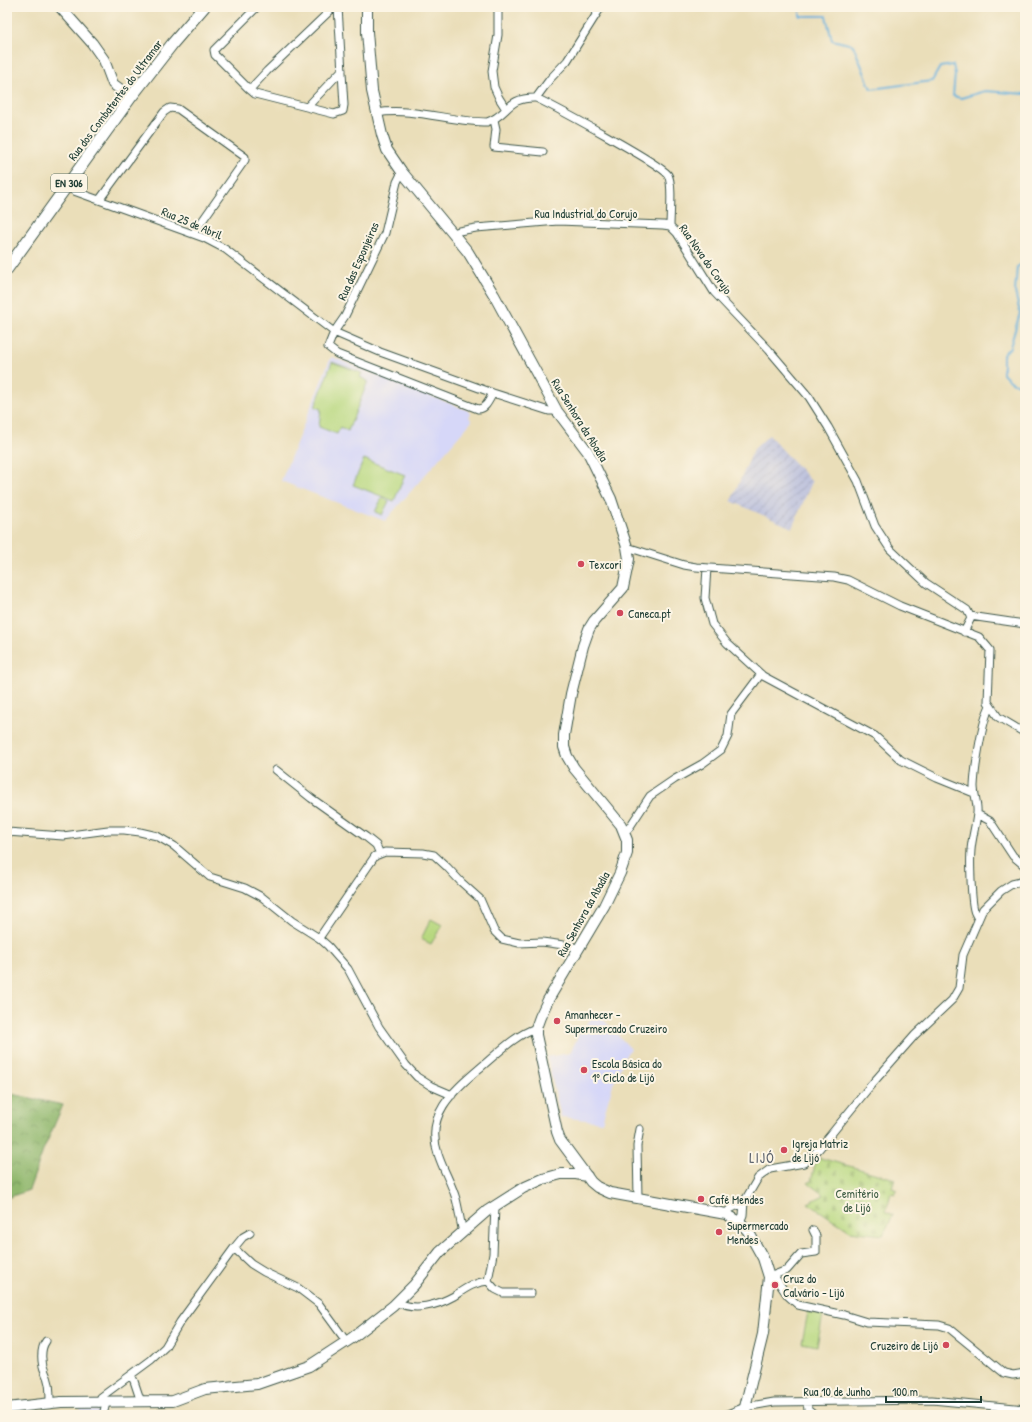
<svg xmlns="http://www.w3.org/2000/svg" width="1032" height="1422" font-family="'Patrick Hand',sans-serif">
  <style>
    .built { fill: #d6d7f8 }
    .industrial { fill: url(#industrial-furrows) }
    .forest { fill: url(#forest-crowns); stroke: #587a51 }
    .cemetery { fill: url(#cemetery-stones); stroke: #6b8a5a }
    .garden { fill: #b7d87f; stroke: #6b8a5a }
    .lines { fill: none; stroke-linecap: round; stroke-linejoin: round }
    .stream { stroke: #65b0dd; stroke-width: 2 }
    .street-casing { stroke: #3d5548; stroke-width: 9 }
    .secondary-casing { stroke: #3d5548; stroke-width: 12 }
    .primary-casing { stroke: #3d5548; stroke-width: 13 }
    .street { stroke: #fff; stroke-width: 7 }
    .secondary { stroke: #fff; stroke-width: 10 }
    .primary { stroke: #fff; stroke-width: 11 }
    .poi-dot { fill: #d1495b; stroke: #fcf5e5; stroke-width: 1.5 }
    .labels { text-anchor: middle; dominant-baseline: central; stroke-width: 4; stroke-linejoin: round; paint-order: stroke }
    .shield { fill: #fcf5e5; stroke: #617469; stroke-width: 1 }
    .shield-label { font-size: 11px; font-weight: bold; fill: #1f3d34 }
    .street-label { font-size: 12px; fill: #1f3d34; stroke: #fcf5e5 }
    .poi-label { font-size: 12px; fill: #1f3d34; stroke: #fcf5e5; text-anchor: start }
    .park-label { font-size: 12px; fill: #3d5c43; stroke: #fcf5e5 }
    .quarter-label { font-size: 14px; letter-spacing: 1px; fill: #5b626d; stroke: #fcf5e5 }
  </style>
  <defs>
    <pattern id="industrial-furrows" width="10" height="10" patternUnits="userSpaceOnUse"><rect width="10" height="10" fill="#bec2dd"/><path d="M-1 1l2-2M0 10L10 0M9 11l2-2" fill="none" stroke="#9a9fb4"/></pattern>
    <pattern id="forest-crowns" width="20" height="18" patternUnits="userSpaceOnUse"><rect width="20" height="18" fill="#91b86e"/><path d="M2 6a3 3 0 1 1 6 0M12 15a3 3 0 1 1 6 0" fill="none" stroke="#76975b"/></pattern>
    <pattern id="cemetery-stones" width="16" height="16" patternUnits="userSpaceOnUse"><rect width="16" height="16" fill="#b7d87f"/><path d="M2 7V4a2 2 0 0 1 4 0v3zM10 15v-3a2 2 0 0 1 4 0v3z" fill="#9dba6e"/></pattern>
  </defs>
  <rect width="100%" height="100%" fill="#fcf5e5"/>
  <filter id="ink" filterUnits="userSpaceOnUse"><feTurbulence type="fractalNoise" baseFrequency=".025" numOctaves="2"/><feDisplacementMap in="SourceGraphic" scale="8" xChannelSelector="R" yChannelSelector="G"/><feConvolveMatrix kernelMatrix="1 2 1 2 8 2 1 2 1" color-interpolation-filters="sRGB"/></filter>
  <filter id="wash" filterUnits="userSpaceOnUse"><feTurbulence type="fractalNoise" baseFrequency=".012" numOctaves="4" result="noise"/><feDisplacementMap in="SourceGraphic" scale="16" xChannelSelector="R" yChannelSelector="G"/><feGaussianBlur stdDeviation="0.9" result="paint"/><feColorMatrix in="noise" values="0 0 0 0 0 0 0 0 0 0 0 0 0 0 0 0 0 1.4 0 .05"/><feComposite in="paint" operator="in"/></filter>
  <g filter="url(#wash)">
    <rect width="100%" height="100%" fill="#eadeb9"/>
    <path class="built" d="M332 357 469 411 471 414 469 417 472 421 385 521 281 481 330 359Z
      M596 1012 631 1049 627 1053 613 1084 602 1122 561 1117 547 1057 570 1053 579 1034Z
      M81 1408 100 1411V1415H80Z"/>
    <path class="industrial" d="M769 435 812 482 792 528 731 501 754 449Z"/>
    <path class="forest" d="M7 1093 63 1105 43 1151 29 1190 7 1198Z"/>
    <path class="cemetery" d="M817 1157 895 1179 892 1188 897 1190 895 1194 891 1193 886 1211 893 1215 883 1235 850 1231 808 1203 824 1195 808 1183 811 1181Z"/>
    <path class="garden" d="M332 362 362 373 360 377 368 381 348 431 340 427 337 434 319 427 321 409 315 407Z
      M364 459 405 475 394 501 353 485Z
      M382 498 389 501 382 515 375 512Z
      M431 919 442 925 431 944 421 939Z
      M808 1312 823 1315 817 1346 802 1343Z"/>
    <g class="lines">
      <path class="stream" d="M800 7V16H826L832 40 853 45 871 89 932 81 940 67 953 65 955 74 953 96 961 98 985 91 1025 94
        M1025 262 1017 267 1015 292 1020 313 1010 347 1003 355V374C1009 381 1016 387 1025 383"/>
    </g>
  </g>
  <g filter="url(#ink)">
    <g class="lines">
      <defs>
        <path id="street" d="M257 7 214 50 215 55 248 88 253 86 267 71 334 7
          M498 7V35L492 71 494 87 499 98 506 109
          M248 88 255 94 334 114 343 111 344 105 338 7
          M536 98 550 79 567 61 601 7
          M308 106 342 70
          M377 113C413 107 451 122 487 122 509 115 506 97 536 98 553 106 663 165 668 175 673 183 670 215 670 226L677 233 714 292 769 350 809 397 828 427 858 481 875 526 890 549 926 583 967 610 971 618 964 632
          M494 120 496 129 494 147 543 152
          M402 172 397 182 385 233 345 316 334 332 328 347 337 354 478 409C486 409 489 400 493 393
          M67 186 74 191 204 238 225 249 334 332 380 352 493 393 549 411H557
          M100 199 164 112 170 108 178 109 245 157V160L193 234
          M454 233 459 231 476 228 558 221 663 225 670 226
          M627 547 684 565 696 567 834 577 848 580 900 606 979 637 990 650 988 702 998 717 1025 733
          M707 568 705 598 712 624 727 643 763 676 875 736 901 760 937 778 974 793
          M970 616 1025 624
          M276 770 311 798 366 837 376 845 380 854
          M977 814 990 821 1013 856 1025 866
          M7 832 63 836 108 830H124L140 832 157 836 174 846 210 877 245 888 262 897 292 921 319 938 328 946 348 969 379 1027 406 1065 417 1077 431 1086 452 1095
          M624 833 629 828 650 796 675 779 702 764 721 750 728 736 731 714 761 674
          M978 919C977 917 976 915 975 913 971 905 970 860 971 850 972 837 976 825 977 813 978 804 974 795 974 786 975 767 982 721 990 706
          M319 938 375 856 385 852 423 853 434 855 447 867 461 882 480 899 494 931 502 939 519 943 542 942 571 946 579 949
          M638 1198 637 1146 640 1129
          M726 1214 730 1209 744 1202
          M740 1222 743 1215 744 1202 758 1178 770 1169 804 1163 819 1149 871 1085 915 1035 952 1000 959 988 963 955 983 909 1001 891 1012 884 1025 881
          M463 1232C460 1221 459 1210 456 1199 452 1184 443 1170 438 1154 425 1115 452 1092 480 1068 497 1054 515 1035 536 1028
          M234 1248 243 1237 250 1233
          M769 1277 776 1279 788 1296 798 1305 844 1315 867 1322 939 1325 949 1328 1004 1373 1013 1375 1025 1373
          M769 1277 787 1270 801 1254 816 1252V1236L813 1230
          M488 1281 493 1254 495 1206
          M397 1302C414 1312 438 1305 454 1296 465 1289 474 1282 488 1281L495 1289 503 1293H531
          M46 1341C40 1349 41 1363 45 1372 47 1376 48 1379 49 1384 50 1390 50 1397 50 1403
          M131 1375 134 1381 141 1402
          M807 1402 808 1410 814 1415
          M99 1403 101 1397 151 1360 165 1347 180 1322 234 1248 251 1264 264 1272 298 1288 319 1304 346 1341
          M103 1415 106 1403
          M725 1415 745 1407 774 1402 932 1400 1025 1409"/>
        <path id="secondary" d="M60 7 92 43 104 60 113 84 131 97
          M367 7V32L372 91 382 135 387 150 402 172 468 252 494 295 557 411 588 452 611 499 627 547 629 559 623 588 594 621 589 629 583 646 571 694 564 735V747L567 756 574 768 621 825 627 840V853L620 873 604 906 548 1000 540 1017 536 1028V1035L557 1132 560 1140 591 1182 597 1187 610 1193 726 1214 740 1222 748 1231 763 1258 769 1277 763 1334 745 1407 746 1415
          M7 1408 61 1402 173 1401 205 1389 257 1384 309 1366 352 1338 393 1306 414 1285 440 1252 487 1211 523 1188 543 1179 561 1174H576L587 1176"/>
        <path id="primary" d="M7 269 131 97 173 43 204 7"/>
      </defs>
      <use href="#street" class="street-casing"/>
      <use href="#secondary" class="secondary-casing"/>
      <use href="#primary" class="primary-casing"/>
      <use href="#street" class="street"/>
      <use href="#secondary" class="secondary"/>
      <use href="#primary" class="primary"/>
    </g>
  </g>
  <g class="poi-dot">
    <circle cx="581" cy="564" r="4"/>
    <circle cx="620" cy="613" r="4"/>
    <circle cx="557" cy="1021" r="4"/>
    <circle cx="584" cy="1070" r="4"/>
    <circle cx="784" cy="1150" r="4"/>
    <circle cx="701" cy="1199" r="4"/>
    <circle cx="719" cy="1232" r="4"/>
    <circle cx="775" cy="1285" r="4"/>
    <circle cx="946" cy="1345" r="4"/>
  </g>
  <g class="labels">
    <rect class="shield" x="51" y="174" width="36" height="18" rx="3"/>
    <g class="shield-label">
      <text x="69" y="183">EN 306</text>
    </g>
    <g class="street-label">
      <text transform="translate(115 100) rotate(-53)">Rua dos Combatentes do Ultramar</text>
      <text x="586" y="213">Rua Industrial do Corujo</text>
      <text transform="translate(192 223) rotate(23)">Rua 25 de Abril</text>
      <text transform="translate(706 259) rotate(55)">Rua Nova do Corujo</text>
      <text transform="translate(358 261) rotate(-66)">Rua das Esponjeiras</text>
      <text transform="translate(580 420) rotate(58)">Rua Senhora da Abadia</text>
      <text transform="translate(583 914) rotate(-61)">Rua Senhora da Abadia</text>
      <text x="837" y="1391">Rua 10 de Junho</text>
    </g>
    <g class="poi-label">
      <text x="589" y="564">Texcori</text>
      <text x="628" y="613">Caneca.pt</text>
      <text x="565" y="1014">Amanhecer -<tspan x="565" dy="14">Supermercado Cruzeiro</tspan></text>
      <text x="592" y="1063">Escola Básica do<tspan x="592" dy="14">1º Ciclo de Lijó</tspan></text>
      <text x="792" y="1143">Igreja Matriz<tspan x="792" dy="14">de Lijó</tspan></text>
      <text x="709" y="1199">Café Mendes</text>
      <text x="727" y="1225">Supermercado<tspan x="727" dy="14">Mendes</tspan></text>
      <text x="783" y="1278">Cruz do<tspan x="783" dy="14">Calvário - Lijó</tspan></text>
      <text x="938" y="1345" text-anchor="end">Cruzeiro de Lijó</text>
    </g>
    <g class="park-label">
      <text x="857" y="1193">Cemitério<tspan x="857" dy="14">de Lijó</tspan></text>
    </g>
    <g class="quarter-label">
      <text x="762" y="1157">LIJÓ</text>
    </g>
  </g>
  <rect width="1032" height="1422" fill="none" stroke="#fcf5e5" stroke-width="24"/>
  <path d="M886 1396v6h95v-6" fill="none" stroke="#1f3d34" stroke-width="2"/>
  <text x="892" y="1396" font-size="12" fill="#1f3d34" stroke="#fcf5e5" stroke-width="3" paint-order="stroke">100 m</text>
</svg>
